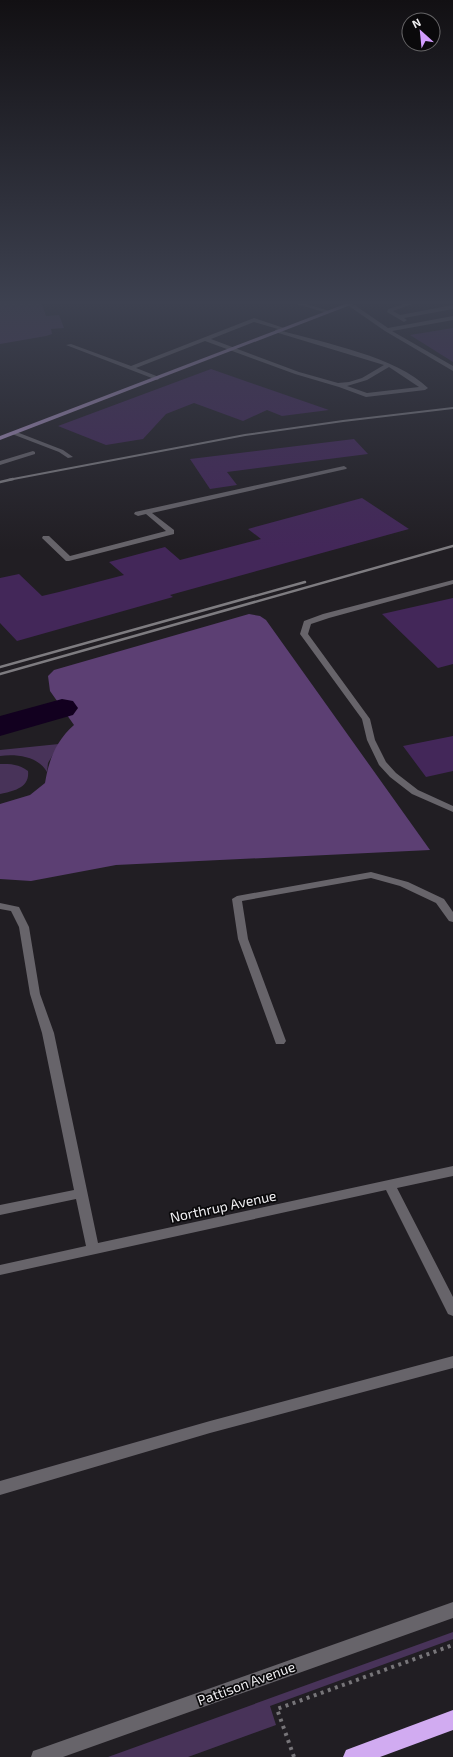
<svg xmlns="http://www.w3.org/2000/svg" width="453" height="1757" font-family="'Exo 2',sans-serif">
  <style>
    .green { fill: #483359 }
    .forest { fill: #5c3f73 }
    .lines { fill: none; stroke-linecap: round; stroke-linejoin: round }
    .river { fill: #12001f; fill-rule: evenodd }
    .building { fill: #432759 }
    .path { stroke: #777579; stroke-width: 4; stroke-dasharray: 3 4.5; stroke-linecap: butt }
    .minor { fill: #67646a; fill-rule: evenodd }
    .major { fill: #a78fbb; fill-rule: evenodd }
    .highway { fill: #d1abf1; fill-rule: evenodd }
    .rail-far1 { stroke: #7e7c80; stroke-width: 2 }
    .rail { stroke: #7e7c80; stroke-width: 2.5 }
    .labels { text-anchor: middle; dominant-baseline: central; stroke-width: 3.5; stroke-linejoin: round; paint-order: stroke }
    .near-street-label { font-size: 14px; fill: #efeef1; stroke: #0a090b }
  </style>
  <rect width="100%" height="100%" fill="#211e23"/>
  <path class="green" d="M0 304H42L46 316 59 315 64 328 51 329 52 334 46 336 0 344Z
    M59 744 48 763 47 772C38 756 16 754 0 756V750Z
    M0 764C11 764 19 764 28 771 30 788 13 791 0 794Z
    M453 1632V1639L270 1706 276 1725 188 1757H108Z"/>
  <path class="forest" d="M249 614 260 616 266 620 430 850 116 865 31 881 0 879V804L30 795 45 783C49 759 56 741 74 725L50 691 48 676 54 670Z"/>
  <g class="lines">
    <path class="river" d="M62 699 73 701 78 708 73 715 0 736V716Z"/>
  </g>
  <path class="building" d="M453 328V362L410 335Z
    M211 369 329 410 282 416 267 410 243 421 194 403 166 414 143 439 106 445 58 426Z
    M354 439 368 454 227 472 237 485 210 489 190 459Z
    M362 498 409 529 170 595 173 597 17 641 0 623V578L19 574 42 596 59 592 124 575 109 562 165 547 180 560 261 539 248 529Z
    M453 598V664L438 668 382 614Z
    M453 736V771L426 777 403 746Z"/>
  <g class="lines">
    <path class="path" d="M294 1757 277 1709 453 1645"/>
    <path class="minor" d="M297 304H306L330 311 327 313Z
      M346 304H353L388 328 453 316V320L392 331 453 366V371L385 331Z
      M404 304H412L393 311 400 315 453 305V309L404 318 407 320 404 322 387 312 388 309Z
      M254 318 284 328 285 329 282 331C325 343 397 357 428 388L425 390 366 397 339 387 295 374 205 341 136 368 159 377V379L157 380 66 345 71 344 131 366ZM254 322 278 329 275 330V332L384 365 362 378 349 382 338 383 299 372 211 339ZM389 367 419 387 367 393 347 386 367 380Z
      M14 431 63 450 73 457 68 458 59 452 12 434 11 433Z
      M33 451 35 452V454L0 465V461Z
      M344 466 347 468 346 469 152 513 174 530V534L69 561H66L42 538 43 536H49L70 556 166 531 146 514 138 516 134 514 135 512Z
      M453 580V584L329 618 311 624 308 634 370 719 375 740 386 762 396 773 418 790 453 806V812L412 794 390 777 379 765 367 740 362 719 300 634 304 621 323 614Z
      M371 872 408 882 444 899 453 912V922L449 921 436 903 400 886 371 878 242 901 248 939 286 1041 284 1044H276L238 939 232 899 237 896Z
      M0 903 19 907 29 927 40 994 54 1033 98 1243 453 1166V1176L397 1188 453 1297V1316L448 1314 386 1190 0 1275V1265L86 1246 76 1199 0 1215V1205L74 1190 42 1033 30 994 19 927 11 911 0 909Z
      M453 1356V1368L210 1433 0 1495V1481L210 1421Z
      M453 1602V1618L63 1757H31L33 1751 39 1749Z"/>
    <path class="major" d="M345 304H353L0 440V436Z"/>
    <path class="highway" d="M453 1710V1730L380 1757H343L346 1750Z"/>
    <path class="rail-far1" d="M8 480 245 435 343 421 453 408"/>
    <path class="rail" d="M0 482 13 479
      M0 667 305 582
      M0 674 453 546"/>
  </g>
  <linearGradient id="sky" x2="0" y2="1"><stop stop-color="#121013"/><stop offset="0.55" stop-color="#3d4150"/><stop offset="1" stop-color="#3d4150" stop-opacity="0"/></linearGradient>
  <rect width="453" height="550" fill="url(#sky)"/>
  <g class="labels">
    <g class="near-street-label">
      <text transform="translate(223 1206) rotate(-12)">Northrup Avenue</text>
      <text transform="translate(246 1683) rotate(-20)">Pattison Avenue</text>
    </g>
  </g>
  <g transform="translate(421 32) rotate(333)"><circle r="19" fill="#0a090b" stroke="#666567"/>
  <path d="M0-3L7 15L0 10L-7 15Z" fill="#d29dfd"/>
  <text y="-6" font-size="11" font-weight="bold" text-anchor="middle" fill="#efeef1">N</text>
  </g>
</svg>
